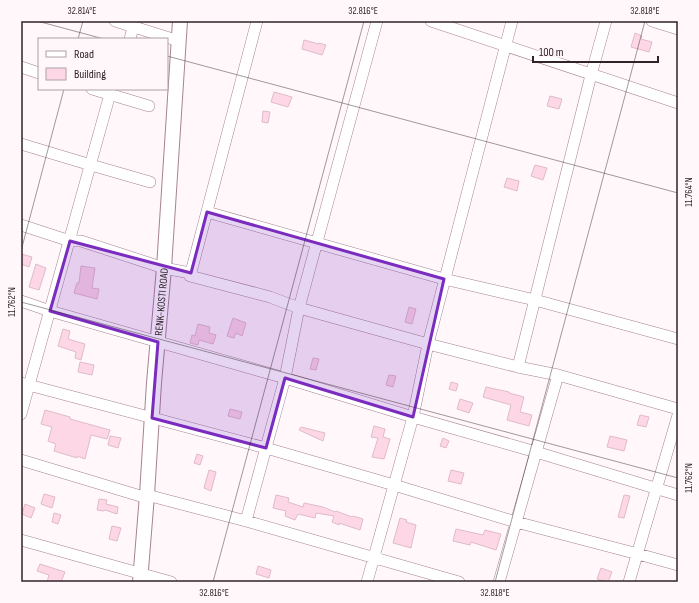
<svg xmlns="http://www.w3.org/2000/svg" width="699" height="603" font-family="'Sofia Sans Condensed',sans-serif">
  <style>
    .building { fill: #fdd7e6; stroke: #e0bbca }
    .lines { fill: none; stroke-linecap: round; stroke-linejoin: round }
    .minor-casing { stroke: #a68391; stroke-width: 12 }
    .major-casing { stroke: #a68391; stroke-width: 16 }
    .minor { stroke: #fff; stroke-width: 11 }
    .major { stroke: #fff; stroke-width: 14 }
    .marked { fill: #7b2cbf; fill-opacity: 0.2; stroke: #7b2cbf; stroke-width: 3; stroke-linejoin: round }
    .ticks { fill: none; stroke: #312329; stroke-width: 1; stroke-opacity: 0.45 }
    .labels { text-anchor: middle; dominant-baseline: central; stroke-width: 4; stroke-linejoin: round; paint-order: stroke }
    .street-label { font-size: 11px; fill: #312329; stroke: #fff7fa }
    .neatline { fill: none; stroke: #312329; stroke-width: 1.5 }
    .ticks-label { font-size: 10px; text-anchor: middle; fill: #312329 }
  </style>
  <rect width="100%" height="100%" fill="#fff7fa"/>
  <path class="building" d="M635 33 642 36 641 39 652 42 649 52 631 47Z
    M304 40 319 44V43L326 45 322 55 302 49Z
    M274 92 292 97 288 107 271 102Z
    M550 96 562 99 559 109 547 106Z
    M263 111 270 112 268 123 262 122Z
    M535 165 547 168 543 180 531 176Z
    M507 178 519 181 517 191 504 187Z
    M21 254 32 257 29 267 21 264Z
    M36 264 46 268 39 290 29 287Z
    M81 266 95 268 92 288 99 289 97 299 74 293 77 283H79Z
    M409 307 416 309 412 324 405 322Z
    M233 318 246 323 242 336 236 333 234 338 227 336Z
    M198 324 210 327 209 333 216 335 213 344 199 340 198 345 190 343 192 335 195 336Z
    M63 329 70 331 68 339 85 344 81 360 75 358 76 352 58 346Z
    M313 358 319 359 316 370 310 369Z
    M80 362 94 365 92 375 78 372Z
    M389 375 396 376 393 387 386 385Z
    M451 382 458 384 456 391 449 389Z
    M486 387 509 392V393L524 397 520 412 532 415 529 426 507 420 511 405 483 397Z
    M460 399 473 403 469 413 457 409Z
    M230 409 242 412 240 419 228 416Z
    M45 410 70 417V419L110 430 107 439 91 435 85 459 77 456V458L54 451 56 444 48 441 52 427 41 424Z
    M640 415 649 417 646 427 637 425Z
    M374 426 385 429 383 437 390 439 384 459 372 457 378 438 371 437Z
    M301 427 325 433 323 441 299 430Z
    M110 436 121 438 118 448 108 445Z
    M610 436 627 440 624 451 607 447Z
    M443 438 449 441 446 448 440 446Z
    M197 454 203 456 200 465 194 463Z
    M209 470 216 472 211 491 204 488Z
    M451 470 464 473 461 484 448 481Z
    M44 494 55 497 52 508 41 504Z
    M276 495 289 498 288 502 303 507 304 503 323 507 335 512 336 511 352 517 353 516 363 519 360 530 339 523V525L332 522 334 516 316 513 315 518 298 514 295 520 285 516 286 511 273 508Z
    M624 495 630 496 624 518 618 517Z
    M99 499 107 500 106 504 118 507 117 514 105 510 104 511 97 510Z
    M25 504 35 508 31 518 22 514Z
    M54 513 61 515 58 524 52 522Z
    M400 518 407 520 406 522 416 525 411 548 393 543Z
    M112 526 121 528 117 541 109 539Z
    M456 529 483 535 485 530 501 534 496 550 471 542 470 545 453 541Z
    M40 564 65 572 61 582H47L49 575 37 571Z
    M258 566 271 570 269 578 256 574Z
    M601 568 612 572 608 582 597 579Z"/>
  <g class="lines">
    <defs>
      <path id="minor" d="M115 21 179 41
        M431 21 678 103
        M652 21 678 29
        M130 39 133 27
        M21 67 39 73
        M92 89 149 106
        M21 144 91 165 150 182
        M207 212 444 279 535 300 678 339
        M21 225 70 241H81L164 268 190 273V276L270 297 299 308 428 344 518 367 558 375 678 409
        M190 276 257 21
        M21 301 50 311 285 378 413 417 536 452 678 495
        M518 367 591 75 606 21
        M21 383 266 448 394 485 516 522 638 554 678 565
        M21 414 110 94
        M21 460 147 498
        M147 495 246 521 459 582
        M246 521 285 378 299 308 377 21
        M21 540 171 582
        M367 582 413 417 428 344 512 21
        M499 582 558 375
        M629 582 678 415"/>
      <g id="major">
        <path id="s1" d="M140 582 147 495 154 383 164 268 180 21"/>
      </g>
    </defs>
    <use href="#minor" class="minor-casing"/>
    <use href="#major" class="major-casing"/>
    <use href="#minor" class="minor"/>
    <use href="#major" class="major"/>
  </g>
  <path class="marked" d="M207 212 444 279 413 417 285 378 266 448 152 418 158 342 50 311 70 241 191 273Z"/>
  <path class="ticks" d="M37 21 104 39M78 39 83 21M167 56 678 193M21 251 64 89M21 302 678 478M213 582 364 21M495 582 645 21"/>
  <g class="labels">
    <g class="street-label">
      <text stroke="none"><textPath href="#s1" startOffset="281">RENK-KOSTI ROAD</textPath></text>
    </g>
  </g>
  <rect width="699" height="603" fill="none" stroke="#fff7fa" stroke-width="44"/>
  <rect x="38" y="38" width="130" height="52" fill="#fff7fa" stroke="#ada2a6"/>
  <rect x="46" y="51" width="20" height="6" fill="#ffffff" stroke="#ada2a6"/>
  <text x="74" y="58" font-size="12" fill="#312329">Road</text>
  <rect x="46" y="68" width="20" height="12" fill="#fdd7e6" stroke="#ada2a6"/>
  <text x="74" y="78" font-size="12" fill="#312329">Building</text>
  <path d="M533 56v6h125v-6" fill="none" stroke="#312329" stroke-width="2"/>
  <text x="539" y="56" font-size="12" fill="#312329" stroke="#fff7fa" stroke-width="3" paint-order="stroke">100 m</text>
  <rect x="22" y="22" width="655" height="559" class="neatline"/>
  <g class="ticks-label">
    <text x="82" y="14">32.814°E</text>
    <text x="363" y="14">32.816°E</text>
    <text x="645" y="14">32.818°E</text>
    <text transform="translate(688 192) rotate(-90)" y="4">11.764°N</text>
    <text transform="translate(11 302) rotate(-90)" y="4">11.762°N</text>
    <text transform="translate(688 478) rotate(-90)" y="4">11.762°N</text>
    <text x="214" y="596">32.816°E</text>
    <text x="495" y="596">32.818°E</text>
  </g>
</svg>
